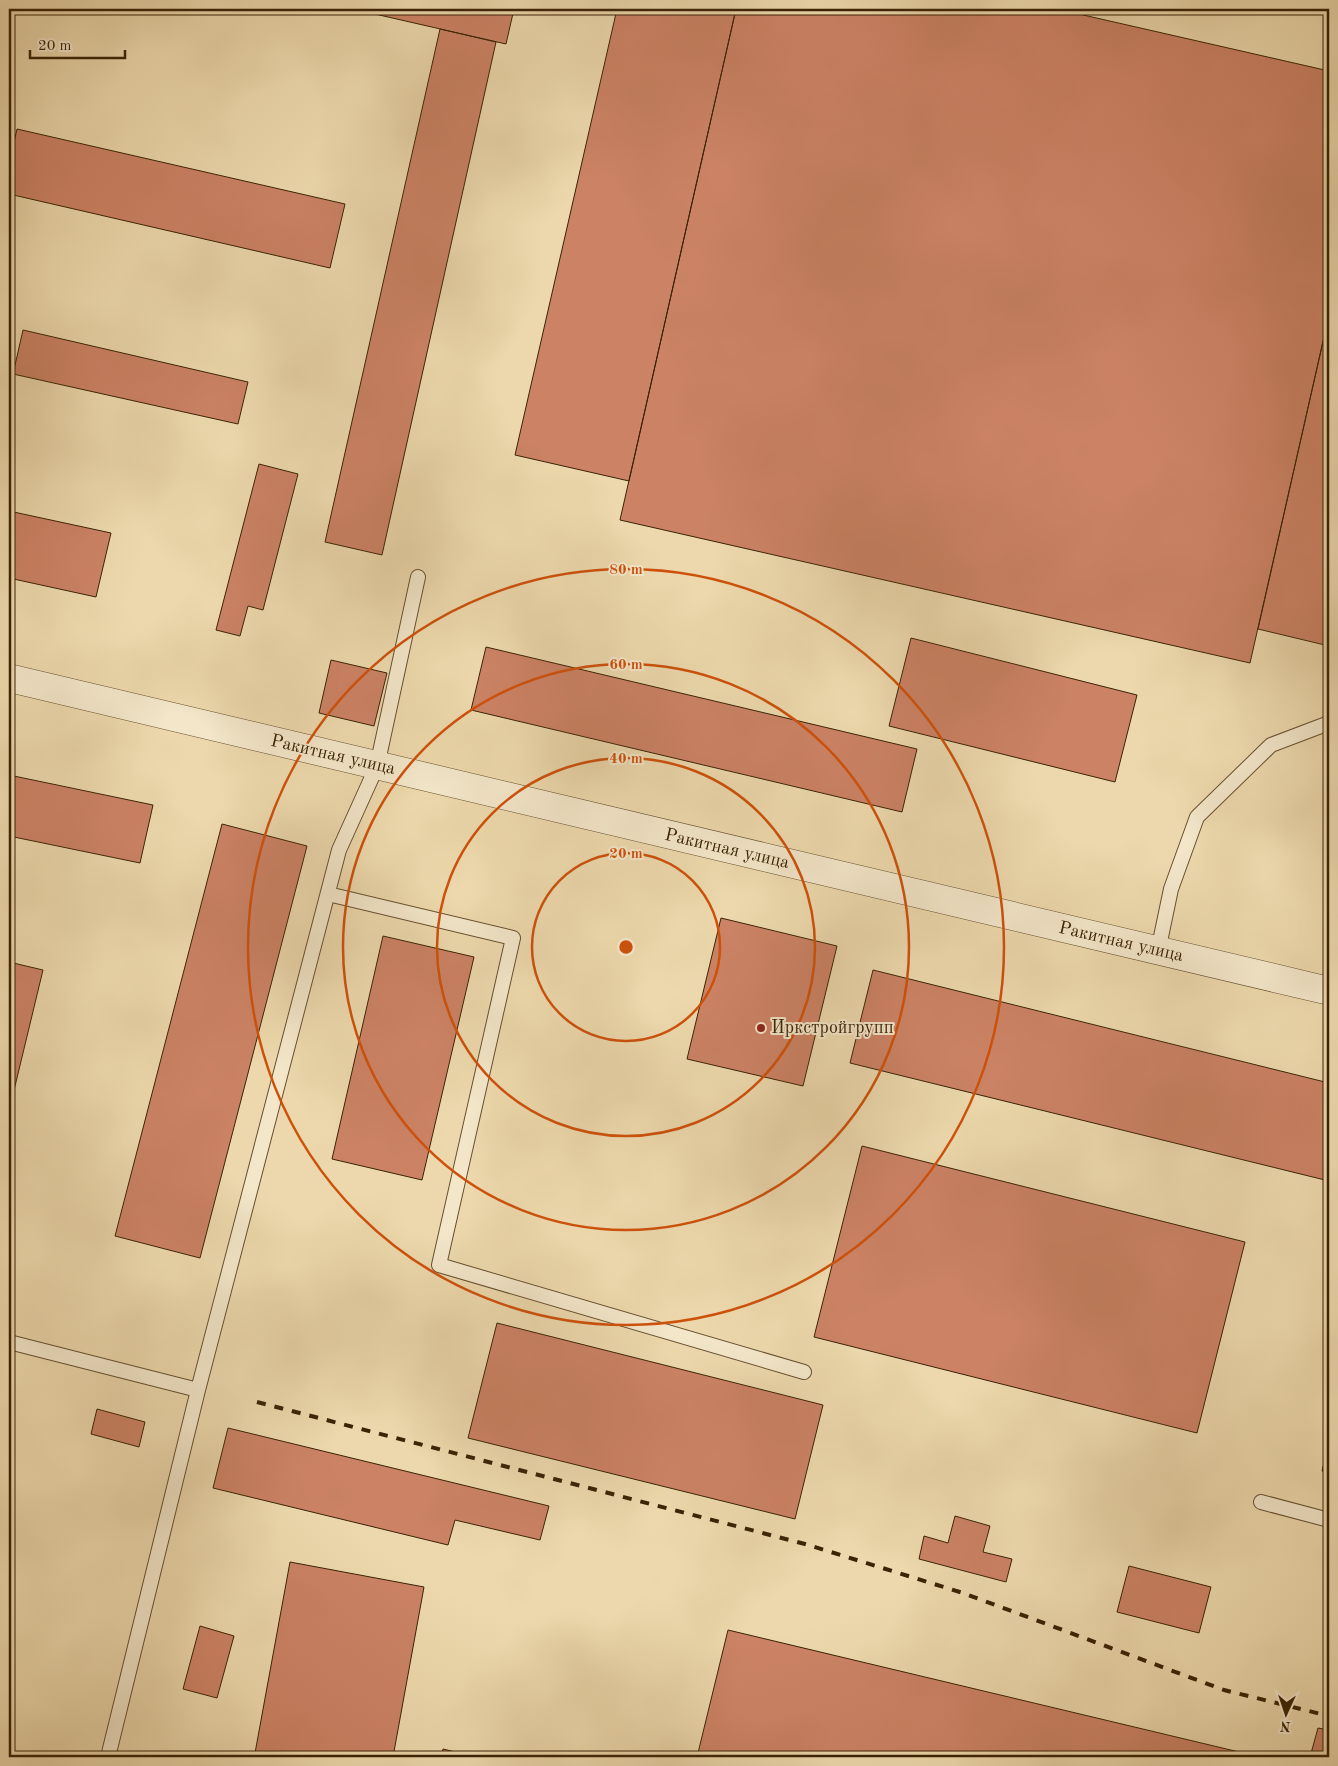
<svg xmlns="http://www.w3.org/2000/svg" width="1338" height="1766" font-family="'Old Standard TT',serif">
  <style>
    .building { fill: #cb8265; stroke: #3b2305 }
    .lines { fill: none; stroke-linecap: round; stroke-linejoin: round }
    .lane-casing { stroke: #67502f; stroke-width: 16 }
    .street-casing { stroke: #67502f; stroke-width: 29 }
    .lane { stroke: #f3e6c9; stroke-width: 14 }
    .street { stroke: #f3e6c9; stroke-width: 28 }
    .rail { stroke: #3b2305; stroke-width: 4; stroke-dasharray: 9 9; stroke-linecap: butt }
    .ring { fill: none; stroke: #ce510b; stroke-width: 2.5 }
    .poi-dot { fill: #8f2418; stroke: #f3e6c9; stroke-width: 2 }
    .labels { text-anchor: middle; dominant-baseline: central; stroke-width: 4; stroke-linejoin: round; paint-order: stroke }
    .street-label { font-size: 18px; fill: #3b2305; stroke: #f3e6c9 }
    .poi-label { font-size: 18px; fill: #3b2305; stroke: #f3e6c9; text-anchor: start }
    .centre { fill: #ce510b; stroke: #f3e6c9; stroke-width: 2.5 }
    .ring-label { font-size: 15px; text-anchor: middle; font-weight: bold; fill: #ce510b; stroke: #f3e6c9; stroke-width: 4; stroke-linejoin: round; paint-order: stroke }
  </style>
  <rect width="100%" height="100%" fill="#ecd8ac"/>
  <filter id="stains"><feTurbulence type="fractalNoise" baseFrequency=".004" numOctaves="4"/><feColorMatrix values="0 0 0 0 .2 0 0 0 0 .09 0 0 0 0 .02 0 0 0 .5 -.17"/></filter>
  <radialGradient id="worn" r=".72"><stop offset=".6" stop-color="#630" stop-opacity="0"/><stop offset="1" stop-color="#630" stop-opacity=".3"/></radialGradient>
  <path class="building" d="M353 9H514L506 44Z
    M617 9H736L629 481 515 455Z
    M736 9H1057L1329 71V315L1250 663 620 520Z
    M440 29 496 42 382 555 325 542Z
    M17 129 345 204 330 268 9 194V164Z
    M1329 315V646L1258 629Z
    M23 330 248 382 238 424 13 374Z
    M259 464 298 474 263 610 248 606 240 636 216 630Z
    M9 511 111 533 96 597 9 578Z
    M911 638 1137 695 1115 782 889 726Z
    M486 647 917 749 902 812 471 710Z
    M331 660 387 673 374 726 319 713Z
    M9 775 153 805 140 863 9 836Z
    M222 824 307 846 200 1258 115 1236Z
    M721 918 837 946 803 1086 687 1059Z
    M383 936 474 957 422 1180 332 1159Z
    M9 962 43 970 9 1111Z
    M873 970 1329 1083V1181L850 1063Z
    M862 1146 1245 1242 1197 1433 814 1337Z
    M497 1323 823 1405 795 1519 468 1438Z
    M97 1409 145 1422 139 1447 91 1434Z
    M228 1428 549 1506 540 1540 455 1520 448 1545 213 1488Z
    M1329 1441V1473L1322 1471Z
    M955 1516 990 1526 983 1552 1012 1559 1006 1582 919 1559 924 1536 948 1543Z
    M290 1562 424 1587 393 1757H279L255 1753Z
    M1129 1566 1211 1587 1199 1633 1117 1612Z
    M200 1626 234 1636 217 1698 183 1689Z
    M728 1630 1260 1757H697Z
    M1318 1728 1329 1730V1757H1310Z
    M443 1749 476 1757H441Z"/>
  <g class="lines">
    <defs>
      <path id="lane" d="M328 894 513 938 439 1265 804 1372
        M1158 951 1171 889 1197 817 1271 745 1329 723
        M9 1342 198 1390
        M1261 1502 1329 1520
        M108 1757 198 1390 339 850 377 766 418 577"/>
      <path id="street" d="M9 678 1329 991"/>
    </defs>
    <use href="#lane" class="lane-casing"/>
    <use href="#street" class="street-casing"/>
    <use href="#lane" class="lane"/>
    <use href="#street" class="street"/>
    <path class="rail" d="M257 1402 805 1544 963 1593 1224 1690 1329 1716"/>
  </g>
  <g class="ring">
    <circle cx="626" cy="947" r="94"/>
    <circle cx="626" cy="947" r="189"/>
    <circle cx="626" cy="947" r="283"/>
    <circle cx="626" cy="947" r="378"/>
  </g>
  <circle class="poi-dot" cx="761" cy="1028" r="5"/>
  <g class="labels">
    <g class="street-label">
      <text transform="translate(333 755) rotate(13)">Ракитная улица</text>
      <text transform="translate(727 849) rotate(13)">Ракитная улица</text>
      <text transform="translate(1121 942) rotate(13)">Ракитная улица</text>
    </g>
    <g class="poi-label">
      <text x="771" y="1028">Иркстройгрупп</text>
    </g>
  </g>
  <circle cx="626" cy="947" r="8" class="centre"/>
  <g class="ring-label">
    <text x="626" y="574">80 m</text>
    <text x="626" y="669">60 m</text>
    <text x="626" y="763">40 m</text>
    <text x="626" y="858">20 m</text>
  </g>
  <rect width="1338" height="1766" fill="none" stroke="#ecd8ac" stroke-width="30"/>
  <rect x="10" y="10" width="1318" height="1746" fill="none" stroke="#3b2305" stroke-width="2.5"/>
  <rect x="15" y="15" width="1308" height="1736" fill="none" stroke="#3b2305"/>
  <g transform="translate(1286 1714) rotate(183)" stroke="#f3e6c9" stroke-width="4" paint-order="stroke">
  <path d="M0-4L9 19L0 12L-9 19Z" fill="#3b2305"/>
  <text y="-8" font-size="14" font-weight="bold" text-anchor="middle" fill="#3b2305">N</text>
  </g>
  <path d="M30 50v8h95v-8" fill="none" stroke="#3b2305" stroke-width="2.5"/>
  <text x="38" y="50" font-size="15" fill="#3b2305" stroke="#f3e6c9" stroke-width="4" paint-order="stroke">20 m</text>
  <rect width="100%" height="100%" filter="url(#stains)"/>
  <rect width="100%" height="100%" fill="url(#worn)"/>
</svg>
